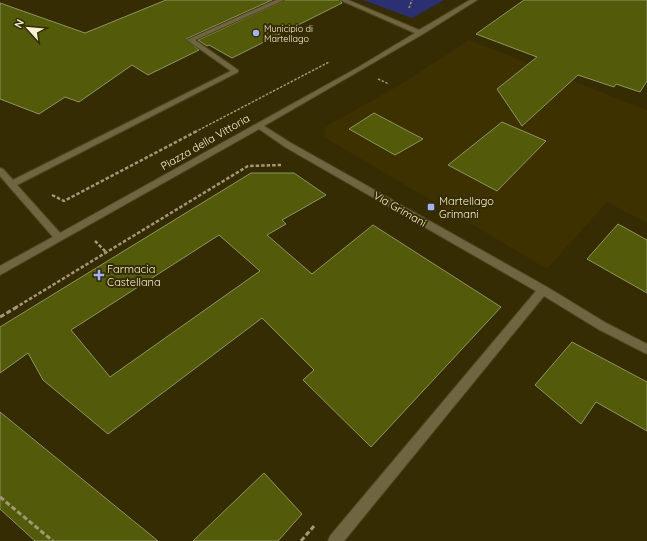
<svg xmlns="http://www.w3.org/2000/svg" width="647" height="541" font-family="Quicksand,sans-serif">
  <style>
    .built { fill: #3d3100 }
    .green { fill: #2a3072 }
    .building { fill: #535a0a; stroke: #8e9562; fill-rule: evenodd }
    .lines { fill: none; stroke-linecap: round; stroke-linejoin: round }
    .minor-casing { stroke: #504821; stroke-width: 2 }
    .path-far2 { stroke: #a09876; stroke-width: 1.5; stroke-dasharray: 2.5 1.5; stroke-linecap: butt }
    .path-far1 { stroke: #a09876; stroke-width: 2.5; stroke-dasharray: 3.5 2; stroke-linecap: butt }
    .path { stroke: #a09876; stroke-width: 3; stroke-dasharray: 5 2.5; stroke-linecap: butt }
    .minor { fill: #6f6541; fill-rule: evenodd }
    .poi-dot { fill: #a3b2fd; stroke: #352c03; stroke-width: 1.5 }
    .labels { text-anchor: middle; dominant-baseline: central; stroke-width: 4; stroke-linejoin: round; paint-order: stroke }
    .far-poi-label { font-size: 9px; fill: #f8f1d6; stroke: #352c03; text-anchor: start }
    .street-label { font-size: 11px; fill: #f8f1d6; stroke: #352c03 }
    .poi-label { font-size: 11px; fill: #f8f1d6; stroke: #352c03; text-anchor: start }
  </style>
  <rect width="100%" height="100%" fill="#352c03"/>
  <path class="built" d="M469 40 647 110V223L607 202 547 269 324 137 325 128 330 124 398 86Z"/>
  <path class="green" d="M363 0H444L412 18Z"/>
  <path class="building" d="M166 0H272L186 39 199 50 148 75 132 65 79 102 65 97 39 114 0 99V3L85 33Z
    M285 0H339L342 3 232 58 209 45 207 46 198 40Z
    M524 0H647V81L640 92 616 84 614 87 578 75 522 126 497 89 537 57 476 34Z
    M374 113 423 139 395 155 349 129Z
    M502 122 546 141 497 191 448 165Z
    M251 173H294L326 195 282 220 286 224 267 235 312 274 373 225 501 307 371 447 303 380 314 370 262 318 108 434 43 380 28 353 0 373V327ZM219 235 260 271 110 377 71 330Z
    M618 224 647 240V293L587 259Z
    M572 342 647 382V431L596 402 581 424 535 385Z
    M0 412 65 465 158 541H35L0 509Z
    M264 473 302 514 278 541H193Z"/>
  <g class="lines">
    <defs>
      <path id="minor" d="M276 0H284L195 40 238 70V72L17 185 60 233 357 68 415 33 340 0H348L419 30 470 0H477L423 34 264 126 291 143 547 287 606 323 647 344V354L598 329 544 296 344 541H328L330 536 536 291 285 147 259 129 0 275V266L53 237 0 176V168L3 169 13 180 231 71 187 40Z"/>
    </defs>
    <use href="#minor" class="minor-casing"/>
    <path class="path-far2" d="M409 8 412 0
      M378 79 389 84
      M195 132 329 62"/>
    <path class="path-far1" d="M52 195 64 201 197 131
      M95 241 107 253
      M15 308 248 166 281 165"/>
    <path class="path" d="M0 317 17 307
      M0 497 53 541
      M301 541 314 526"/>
    <use href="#minor" class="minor"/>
  </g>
  <g class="poi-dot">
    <circle cx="256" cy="33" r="4"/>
    <rect x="427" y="203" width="8" height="8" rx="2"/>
    <path d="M97 269h4v4h4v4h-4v4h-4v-4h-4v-4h4z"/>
  </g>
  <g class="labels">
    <g class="far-poi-label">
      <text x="264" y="28">Municipio di<tspan x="264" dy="10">Martellago</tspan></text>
    </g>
    <g class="street-label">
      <text transform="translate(205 142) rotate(-30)">Piazza della Vittoria</text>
      <text transform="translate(400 209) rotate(30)">Via Grimani</text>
    </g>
    <g class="poi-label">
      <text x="439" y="201">Martellago<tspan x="439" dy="13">Grimani</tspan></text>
      <text x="107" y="269">Farmacia<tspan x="107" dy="13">Castellana</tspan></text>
    </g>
  </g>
  <g transform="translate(28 28) rotate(297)" stroke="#352c03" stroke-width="3" paint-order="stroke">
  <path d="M0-3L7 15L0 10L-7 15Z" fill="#f8f1d6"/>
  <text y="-6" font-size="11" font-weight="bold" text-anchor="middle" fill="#f8f1d6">N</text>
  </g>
</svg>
